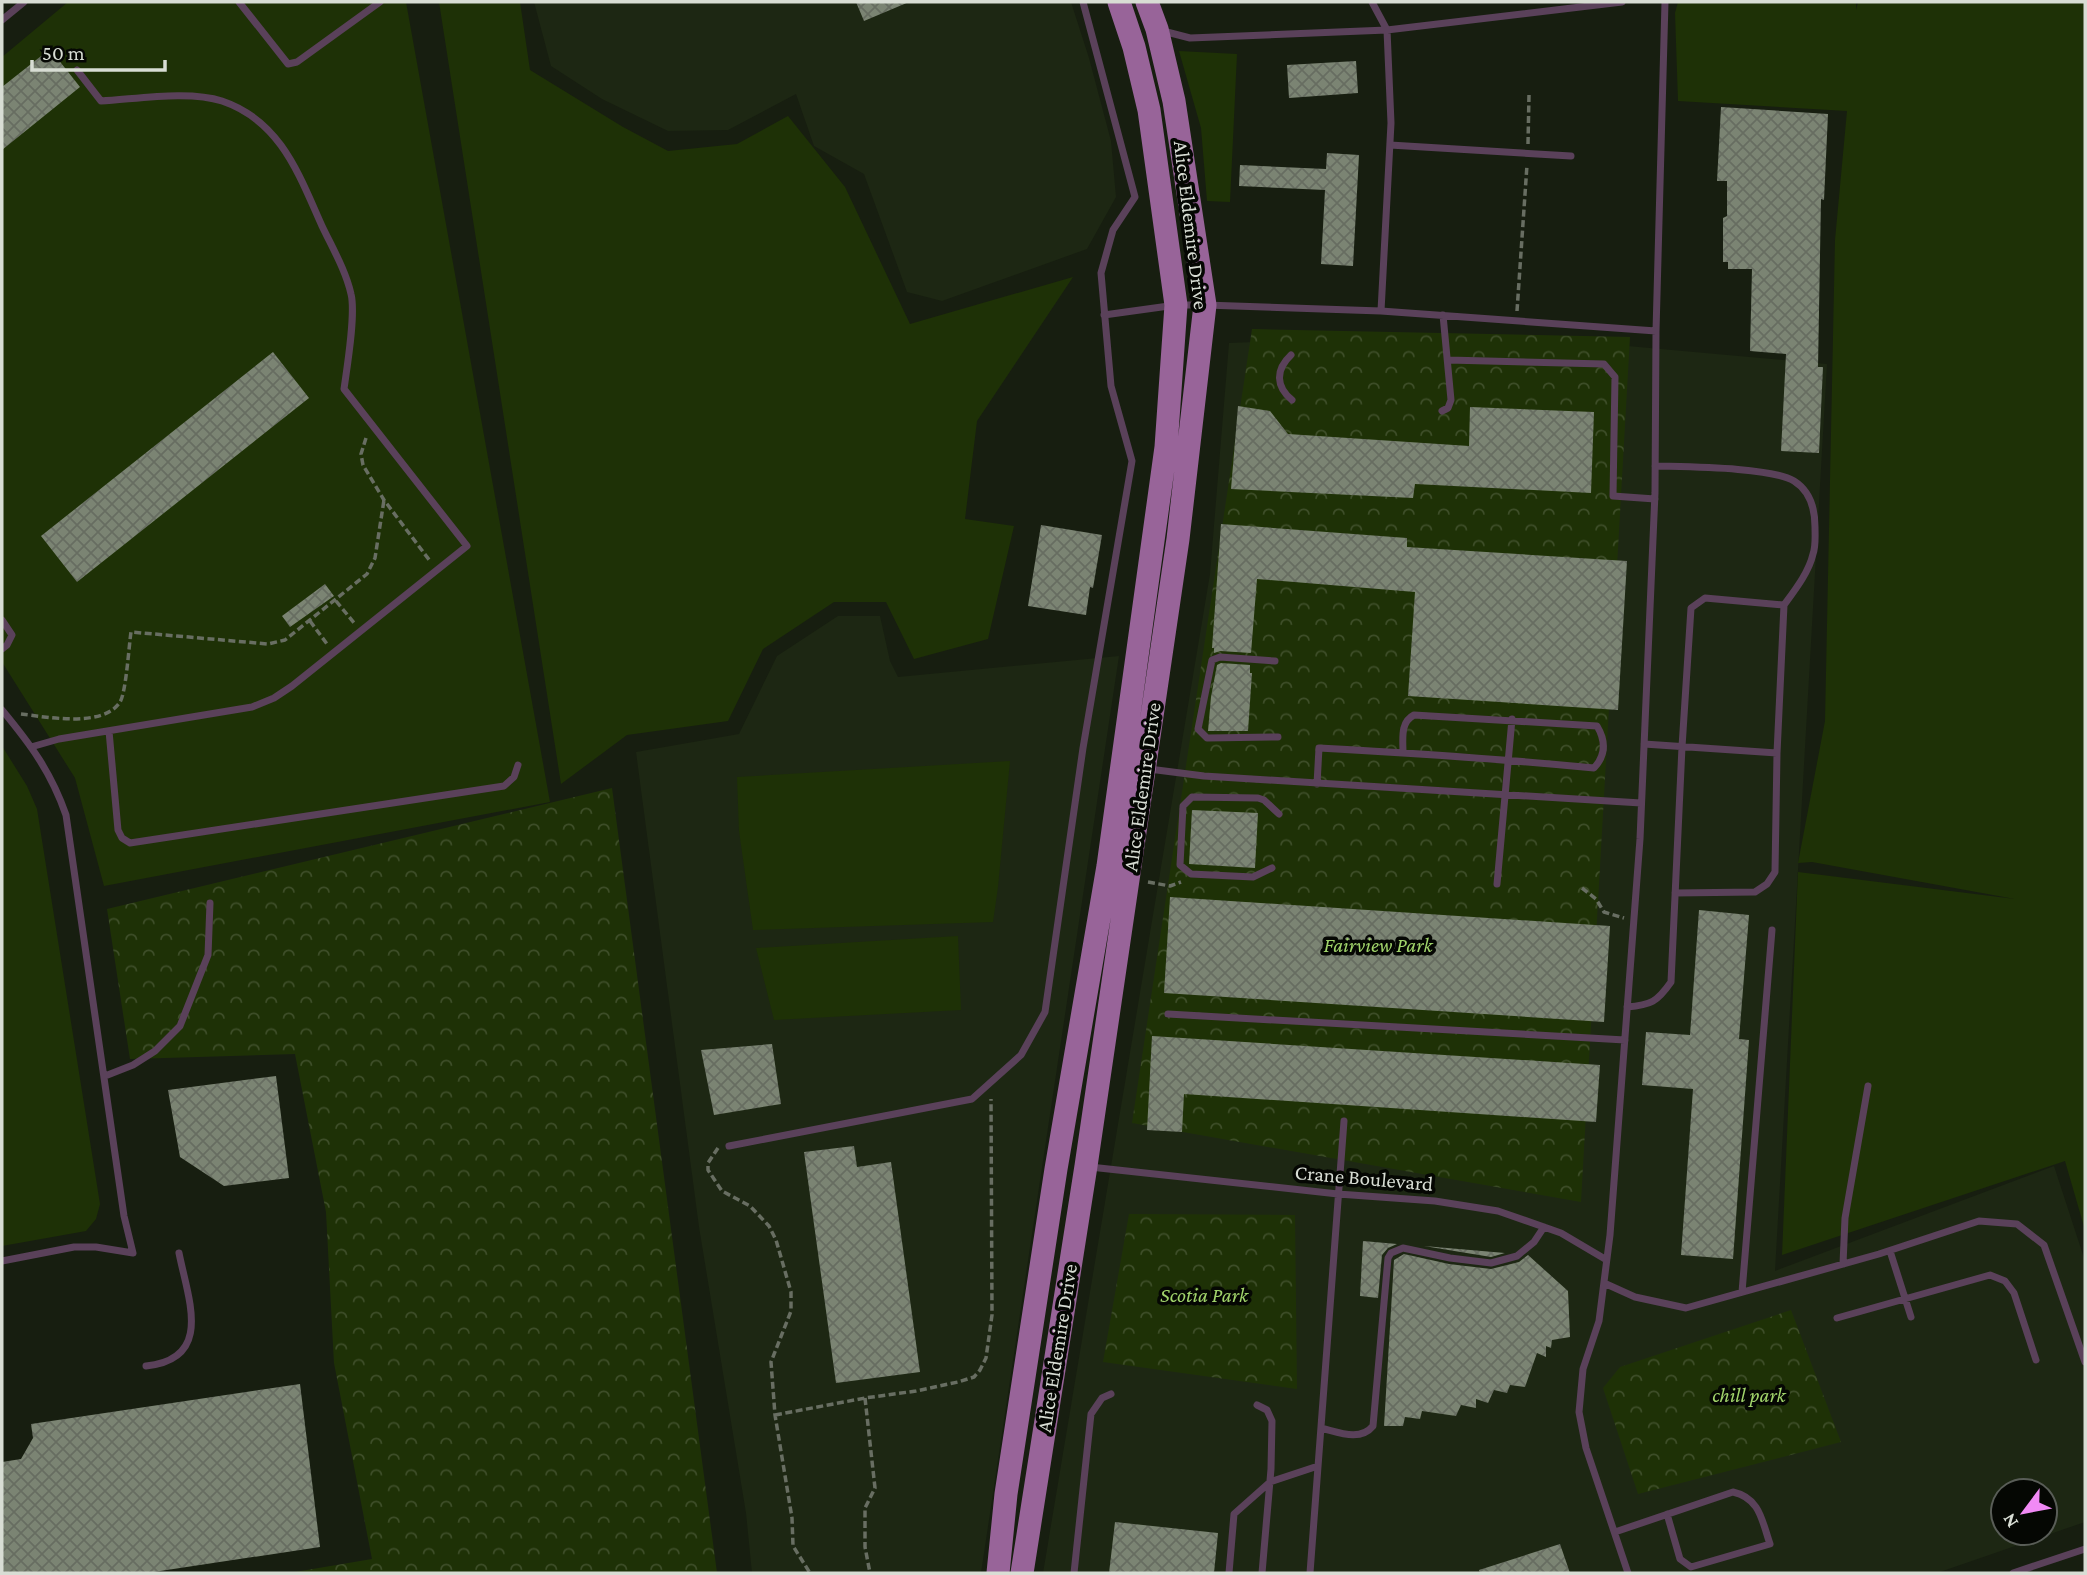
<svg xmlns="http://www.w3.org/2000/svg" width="2087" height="1575" font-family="'Crimson Pro',serif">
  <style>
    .built { fill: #1d2713; fill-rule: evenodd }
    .green { fill: #1e3106 }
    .park { fill: url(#park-crowns) }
    .building { fill: url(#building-cross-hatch) }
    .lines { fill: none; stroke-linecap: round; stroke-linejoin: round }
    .path { stroke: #686e62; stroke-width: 3.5; stroke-dasharray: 7 3.5; stroke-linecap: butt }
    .service { stroke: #5a415a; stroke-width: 7 }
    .primary { stroke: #986499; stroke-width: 23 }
    .labels { text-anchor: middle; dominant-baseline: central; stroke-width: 7; stroke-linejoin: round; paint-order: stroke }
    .street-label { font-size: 21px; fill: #d8ddd4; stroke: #050703 }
    .park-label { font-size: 21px; font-style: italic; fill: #a1d46b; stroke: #050703 }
  </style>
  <defs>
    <pattern id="park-crowns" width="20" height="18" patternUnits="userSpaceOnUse" patternTransform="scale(1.75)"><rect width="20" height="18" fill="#1e3106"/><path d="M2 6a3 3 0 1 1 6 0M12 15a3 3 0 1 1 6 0" fill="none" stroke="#3e4e29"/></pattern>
    <pattern id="building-cross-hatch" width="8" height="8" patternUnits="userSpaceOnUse" patternTransform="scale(1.75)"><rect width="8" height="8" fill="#7b8473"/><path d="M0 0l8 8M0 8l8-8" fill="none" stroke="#676d61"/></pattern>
  </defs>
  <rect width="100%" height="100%" fill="#171e10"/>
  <path class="built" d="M534 2H1071L1089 58 1111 141 1116 197 1087 249 942 301 907 292 864 174 814 146 796 94 728 130 668 131 602 99 551 66Z
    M1383 337H1528L1827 364 1775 1271 2054 1166 2085 1261V1522L1937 1573H1043L1210 574 1229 343ZM2003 1491H2045V1533H2003Z
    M838 616H880L890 661 898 677 1119 656 981 1573H752L746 1513 699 1227 636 752 739 734 777 656Z"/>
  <path class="green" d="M68 2H406L550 802 104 886 75 778 2 662V57Z
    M439 2H520L530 70 623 127 668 151 737 144 788 116 845 187 910 324 1073 277 977 421 965 519 1014 526 988 639 914 659 886 602H834L763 649 728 721 627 735 561 784Z
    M1678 2H1856V10L1858 2H2085V1230L2065 1161 1782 1255 1798 872 2015 899 1812 862 1798 863 1825 721 1835 240 1847 111 1678 101 1675 13Z
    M1179 51 1237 54 1230 202 1207 201 1201 128Z
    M2 746 27 786 37 809 100 1204 96 1219 86 1231 2 1246Z
    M1010 761 998 887 993 922 753 930 739 831 737 777Z
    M958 936 961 1010 774 1020 756 948Z"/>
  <path class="park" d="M1252 329 1630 337 1581 1202 1132 1123Z
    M612 788 717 1573H289L372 1559 334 1363 326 1212 295 1054 130 1059 107 909Z
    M1129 1214 1295 1215 1297 1389 1103 1362Z
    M1791 1310 1841 1442 1638 1494 1603 1388 1620 1367Z"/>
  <path class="building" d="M856 2H909L864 21Z
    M50 49 80 87 2 150V87Z
    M1356 61 1358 93 1289 98 1287 65Z
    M1721 107 1828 114 1824 200 1821 199 1818 367H1823L1819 453 1781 451 1786 354 1750 351 1752 269H1728V262H1723V218L1727 216V181H1717Z
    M1327 153 1359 155 1353 266 1321 264 1325 190 1239 186 1240 165 1326 169Z
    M273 352 309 398 77 582 41 536Z
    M1238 406 1270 411 1288 434 1469 446 1470 407 1594 412 1591 493 1415 484 1413 498 1231 489Z
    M1221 524 1407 538V547L1627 561 1618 710 1408 696 1415 592 1257 579 1251 653 1220 651 1214 653V648H1212Z
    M1041 525 1102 535 1093 588 1090 587 1086 615 1028 606Z
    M325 584 334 596 290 627 282 616Z
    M1221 663 1250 665V673H1252L1248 731H1208L1211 697 1217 665Z
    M1192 810 1258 813 1255 868 1189 864Z
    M1170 897 1610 926 1604 1022 1164 993Z
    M1699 910 1749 915 1739 1039 1749 1040 1733 1259 1681 1255 1693 1089 1642 1085 1646 1032 1690 1035Z
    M1152 1036 1600 1065 1596 1122 1184 1094 1182 1132 1147 1130Z
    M772 1044 781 1104 714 1115 701 1050Z
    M276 1076 289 1178 224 1186 180 1157 168 1090Z
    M854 1146 857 1167 891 1162 920 1372 836 1383 804 1152Z
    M1363 1241 1397 1244 1388 1248 1382 1255 1378 1298 1360 1296Z
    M1424 1246 1505 1253 1491 1257Z
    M1404 1254 1449 1264 1491 1269 1519 1262 1528 1255 1568 1291 1570 1337 1552 1340 1551 1348 1546 1346V1357L1537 1353 1525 1387 1510 1385 1507 1393 1494 1390 1488 1403 1476 1399V1408L1461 1405 1456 1416 1422 1411 1420 1419 1405 1417 1403 1426H1384L1394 1260Z
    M300 1384 320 1547 147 1573H2V1462L21 1459 33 1438 31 1424Z
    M1115 1522 1218 1533 1214 1573H1109Z
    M1560 1544 1570 1573H1480L1479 1570Z"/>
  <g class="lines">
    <path class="path" d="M1528 144 1529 95
      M1517 311 1527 165
      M366 438 361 454 363 465 384 500 430 561
      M336 601 355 624
      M310 621 327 644
      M21 714C47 717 103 728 120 702 126 693 129 645 131 632L268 644 285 640 367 574 375 558 384 500
      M1148 882 1170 886 1181 882
      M1582 888 1596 899 1604 912 1624 918
      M718 1148 708 1163V1170L722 1191 750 1206 769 1226 776 1240 791 1292V1311L771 1362 775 1415 792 1518 793 1546 810 1573
      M865 1398 875 1488 865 1508V1547L870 1573
      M775 1415 865 1398 916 1391 958 1382 974 1377 980 1370 986 1358 992 1315 991 1099"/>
    <path class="service" d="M239 2 288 64 297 62 380 2
      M1372 2 1387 30 1391 123 1381 311
      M2 20 24 2
      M1163 31 1190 38 1387 30 1622 2
      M1390 145 1571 156
      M1104 315 1176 305H1205L1381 311 1656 331
      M1291 355C1275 370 1276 387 1292 400
      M1448 360 1604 364 1615 377 1613 496 1655 499
      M1442 411 1448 408 1451 400 1443 315
      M1655 466C1685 467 1771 467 1794 481 1810 491 1815 509 1815 527 1815 536 1816 546 1813 554 1809 572 1795 590 1784 605L1777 753 1775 872 1767 884 1755 892 1675 893
      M2 620 12 635 7 645 2 649
      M1275 661 1220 657 1212 660 1198 729 1207 738 1278 737
      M2 710C31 745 51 772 66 815L124 1216 133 1253 96 1247H74L2 1261
      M109 731 118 830 122 838 130 843 504 786 514 777 518 765
      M1644 744 1777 753
      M31 747 59 739 252 707 274 698 292 686 467 546 344 389C347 367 356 314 351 294 346 271 332 247 322 226 299 175 281 121 222 101 189 90 137 99 101 101L77 70
      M1149 769 1204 776 1641 803
      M1317 784 1319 748C1411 753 1502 759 1594 768 1606 755 1606 741 1597 726L1414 715C1400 722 1403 739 1403 753
      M1272 868 1253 877 1191 874 1180 865 1183 806 1192 797 1258 798 1264 800 1279 814
      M1497 884 1512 719
      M1627 1007C1651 1005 1657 1002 1671 982L1682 747 1691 608 1705 598 1784 605
      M1168 1014 1625 1040
      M105 1076 133 1065 155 1051 180 1026 208 955 210 903
      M729 1146 972 1099 1021 1055 1045 1012 1083 748 1132 461 1111 386 1101 273 1113 230 1135 197 1083 2
      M1090 1167 1338 1194 1435 1201 1498 1211 1561 1233 1605 1259
      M1890 1251 1911 1317
      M1843 1264 1845 1218 1868 1086
      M1604 1283 1635 1297 1686 1308 1879 1254 1979 1221 2017 1224 2044 1245 2085 1362
      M1742 1292 1772 930
      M1837 1318 1990 1275 2005 1281 2014 1293 2036 1360
      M146 1366C214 1359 188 1299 179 1253
      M1257 1405 1267 1410 1272 1421 1271 1469 1262 1573
      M1321 1428C1338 1432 1360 1442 1373 1426L1388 1258 1391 1253 1403 1248 1450 1258 1491 1263 1517 1256 1534 1242 1544 1227
      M1615 1532 1733 1492C1760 1498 1762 1521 1770 1544L1691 1567 1680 1559 1667 1514
      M1074 1573 1091 1414 1102 1398 1111 1394
      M1229 1573 1234 1514 1270 1482 1318 1466
      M1310 1573 1344 1121
      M1628 1573 1586 1448 1579 1412 1583 1369 1599 1321 1610 1235 1640 839 1655 493 1656 331 1665 2
      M2013 1573 2085 1549"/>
    <path class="primary" d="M998 1573 1006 1494 1056 1169 1108 866 1166 447 1176 305 1149 110 1134 47 1119 2
      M1022 1573 1086 1166 1178 539 1205 305 1174 101 1157 29 1147 2"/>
  </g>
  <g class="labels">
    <g class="street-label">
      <text transform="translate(1191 225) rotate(83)">Alice Eldemire Drive</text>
      <text transform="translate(1142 787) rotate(-82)">Alice Eldemire Drive</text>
      <text transform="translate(1364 1178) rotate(5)">Crane Boulevard</text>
      <text transform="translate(1057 1348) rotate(-81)">Alice Eldemire Drive</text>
    </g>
    <g class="park-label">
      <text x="1378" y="945">Fairview Park</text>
      <text x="1204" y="1295">Scotia Park</text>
      <text x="1749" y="1395">chill park</text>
    </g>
  </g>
  <rect width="2087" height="1575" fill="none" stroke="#d8ddd4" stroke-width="7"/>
  <g transform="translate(2024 1512) rotate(238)"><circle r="33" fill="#050703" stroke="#595d57" stroke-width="2"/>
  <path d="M0-5L12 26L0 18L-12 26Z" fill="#f18af5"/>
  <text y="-10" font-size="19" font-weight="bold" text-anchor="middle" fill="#d8ddd4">N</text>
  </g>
  <path d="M32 60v10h133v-10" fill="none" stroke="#d8ddd4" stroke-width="3.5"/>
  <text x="42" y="60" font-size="21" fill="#d8ddd4" stroke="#050703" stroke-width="5" paint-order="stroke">50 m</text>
</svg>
